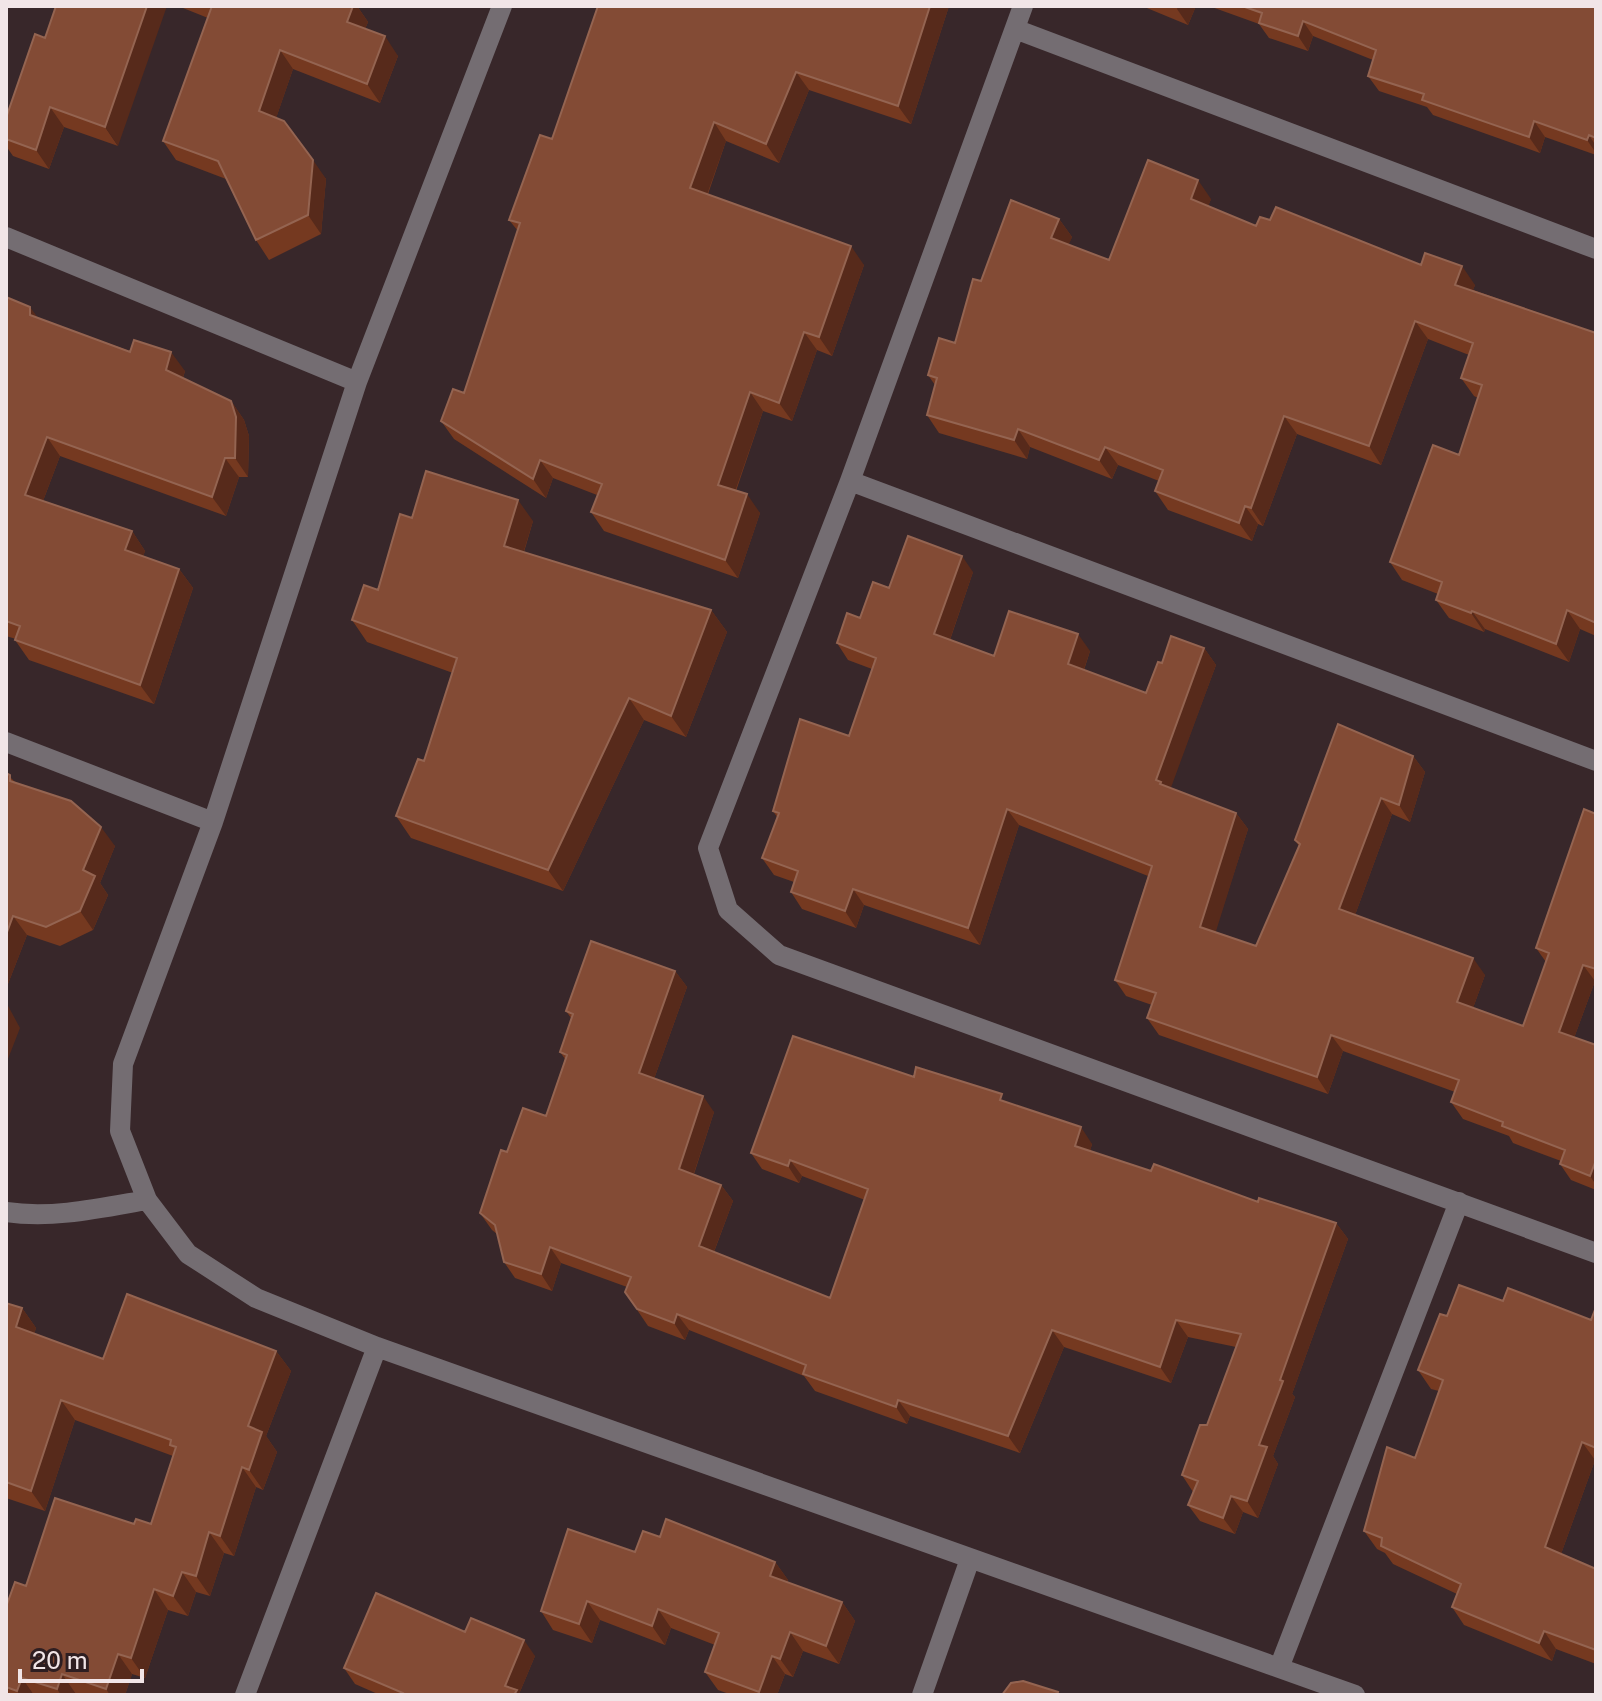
<svg xmlns="http://www.w3.org/2000/svg" width="1602" height="1701" font-family="'Public Sans',sans-serif">
  <style>
    .lines { fill: none; stroke-linecap: round; stroke-linejoin: round }
    .minor { stroke: #746d72; stroke-width: 20 }
    .wall { fill: #753920 }
    .shaded-wall { fill: #572a1b }
    .building { fill: #834b35; stroke: #946451; stroke-width: 2 }
  </style>
  <rect width="100%" height="100%" fill="#38272a"/>
  <g class="lines">
    <path class="minor" d="M502 6 357 382 213 822 123 1064 120 1131 147 1200 188 1254 256 1298 377 1347 1355 1695
      M1023 6 850 481 708 848 728 910 779 955 1596 1253
      M1015 29 1596 249
      M6 237 357 382
      M850 481 1596 761
      M6 742 213 822
      M6 1212C53 1219 101 1208 147 1200
      M1279 1668 1459 1202
      M245 1695 377 1347
      M922 1695 970 1559"/>
  </g>
  <path class="wall" d="M178 6H357L368 22 365 29 398 56 380 103 293 69 276 118 326 179 321 234 269 260 256 240 226 179 176 160 163 141 208 18Z
    M949 6 911 124 809 90 779 163 726 141 708 194 864 265 832 356 817 350 792 421 763 411 736 491 760 513 738 578 604 531 591 512 597 495 553 478 546 498 454 439 441 421 464 393 518 231 509 220 552 139Z
    M1142 6H1196L1188 25Z
    M1209 6H1596V155L1545 137 1540 153 1433 115 1427 107 1379 91 1368 76 1373 60 1313 36 1308 51 1269 38 1259 24Z
    M45 38 118 146 64 127 49 169 13 156 6 146V118Z
    M1211 199 1208 206 1256 226 1421 265 1475 285 1473 290 1596 333V636L1580 629 1569 662 1485 629 1484 632 1449 618 1436 600 1438 594 1402 580 1390 562 1459 455 1478 398 1474 396 1461 378 1469 355 1428 339 1381 465 1297 434 1263 526 1258 524 1252 541 1168 510 1155 491 1159 481 1118 465 1112 479 1030 447 1027 459 939 433 927 415 935 385 928 375 955 343 981 281 1059 219 1072 237 1068 245 1109 260Z
    M6 297 38 318 185 371 183 378 231 401 244 420 249 436 248 477H239L226 516 60 456 43 501 132 531 145 551 143 556 179 569 193 588 154 704 29 660 15 640 16 639 6 636Z
    M412 518 533 521 524 552 711 610 727 632 686 737 644 720 563 891 411 838 396 816 424 761 453 673 367 642 352 620 378 590Z
    M973 572 950 640 994 656 1090 651 1084 670 1146 693 1162 663 1204 648 1216 665 1170 788 1236 813 1248 829 1215 932 1256 946 1299 846 1295 840 1413 756 1425 772 1410 822 1392 814 1355 915 1485 975 1473 1008 1523 1026 1546 962 1536 948 1596 814V982L1595 981 1574 1038 1596 1045V1190L1571 1180 1560 1164 1561 1161 1513 1143 1509 1136 1463 1119 1451 1102 1455 1092 1343 1051 1328 1094 1159 1035 1147 1018 1152 1005 1126 996 1115 980 1148 876 1019 825 980 945 864 905 856 928 802 909 791 892 794 882 774 875 762 858 777 817 773 811 849 736 872 669 848 660 837 643 889 588Z
    M6 773 16 783 115 846 100 883 108 895 93 930 60 946 27 935 6 989Z
    M675 971 687 987 654 1079 714 1112 694 1174 721 1185 733 1201 714 1252 830 1298 865 1200 802 1176 799 1183 762 1169 751 1153 914 1077 1008 1103 1092 1144 1090 1151 1151 1171 1336 1223 1348 1239 1292 1394 1295 1397 1273 1456 1278 1464 1258 1518 1243 1512 1235 1534 1200 1521 1188 1505 1193 1492 1182 1475 1207 1425 1236 1347 1188 1337 1171 1383 1064 1347 1020 1453 910 1416 907 1424 815 1391 804 1376 689 1330 685 1340 648 1326 625 1292 627 1287 561 1263 552 1291 515 1278 504 1262 497 1234 492 1230 480 1213 507 1152 546 1116 565 1059 560 1052 571 1018 566 1011Z
    M1503 1301 1591 1320 1596 1307V1461L1595 1460 1561 1554 1596 1569V1664L1556 1649 1552 1661 1464 1625 1452 1607 1457 1594 1393 1564 1385 1553 1377 1549 1364 1531 1415 1458 1439 1391 1431 1389 1418 1370 1447 1316Z
    M6 1303 22 1308 36 1328 34 1334 103 1359 276 1351 291 1371 266 1436 277 1452 263 1490 256 1487 234 1556 224 1553 210 1596 196 1592 188 1616 168 1610 145 1678 132 1674 125 1695H6V1607L26 1586 134 1524H151L173 1456 75 1420 45 1511 6 1498Z
    M660 1537 775 1562 788 1580 787 1582 842 1602 855 1621 839 1664 803 1651 793 1677 785 1674 777 1695H732L718 1690 705 1672 715 1645 671 1628 665 1645 600 1620 592 1643 553 1630 541 1611Z
    M465 1632 535 1656 519 1694 520 1695H380L355 1684 344 1668Z"/>
  <path class="shaded-wall" d="M147 6H167L118 146 105 127Z
    M353 6H357L368 22 360 41 347 22Z
    M930 6H949L911 124 898 106Z
    M1178 6H1196L1188 25 1177 9Z
    M1303 21 1313 36 1308 51 1298 36Z
    M385 36 398 56 380 103 367 84Z
    M280 50 293 69 272 130 259 111Z
    M796 72 809 90 779 163 766 144Z
    M50 107 64 127 49 169 36 150Z
    M1534 121 1545 137 1540 153 1529 137Z
    M714 122 726 141 703 206 690 188Z
    M1589 135 1596 146V153L1587 140Z
    M313 160 326 179 321 234 308 215Z
    M1198 180 1211 199 1204 217 1191 199Z
    M1059 219 1072 237 1064 256 1051 238Z
    M851 246 864 265 832 356 819 337Z
    M1462 266 1475 285 1468 303 1455 285Z
    M30 307 44 326 30 315Z
    M1415 321 1428 339 1381 465 1369 446Z
    M804 332 817 350 792 421 779 403Z
    M171 352 185 371 179 389 166 370Z
    M750 392 763 411 731 503 718 485Z
    M231 401 244 420 249 436 248 477 235 458Z
    M1284 416 1297 434 1263 526 1251 508Z
    M1018 429 1030 447 1027 459 1014 440Z
    M47 437 60 456 38 514 25 495Z
    M1105 447 1118 465 1112 479 1099 460Z
    M225 458 239 477 226 516 212 497Z
    M540 460 553 478 546 498 533 479Z
    M747 494 760 513 738 578 725 560Z
    M518 500 533 521 519 567 504 546Z
    M1245 506 1258 524 1252 541 1239 523Z
    M132 531 145 551 139 569 125 550Z
    M962 556 973 572 946 651 934 634Z
    M179 569 193 588 154 704 140 685Z
    M711 610 727 632 686 737 671 716Z
    M1567 610 1580 629 1569 662 1556 644Z
    M1472 611 1485 629 1484 632 1471 613Z
    M1078 634 1090 651 1080 681 1068 664Z
    M1204 648 1216 665 1169 793 1156 780Z
    M629 698 644 720 563 891 548 870Z
    M1413 756 1425 772 1410 822 1399 805Z
    M1381 798 1392 814 1351 926 1339 909Z
    M1007 809 1019 825 980 945 968 928Z
    M1236 813 1248 829 1212 944 1200 927Z
    M101 827 115 846 100 883 108 895 93 930 80 911 83 870Z
    M853 889 864 905 856 928 845 911Z
    M13 916 27 935 6 989V935Z
    M1473 958 1485 975 1469 1019 1457 1002Z
    M1583 965 1595 981 1570 1049 1559 1032Z
    M675 971 687 987 650 1090 639 1073Z
    M6 1002 20 1028 6 1064Z
    M1331 1035 1343 1051 1328 1094 1317 1077Z
    M703 1096 714 1112 690 1185 679 1169Z
    M1081 1127 1092 1144 1087 1162 1075 1146Z
    M790 1160 802 1176 799 1183 788 1166Z
    M1596 1160V1185L1590 1176Z
    M721 1185 733 1201 710 1262 699 1246Z
    M1336 1223 1348 1239 1292 1394 1295 1397 1273 1456 1278 1464 1258 1518 1247 1501 1259 1445 1280 1380Z
    M550 1247 561 1263 552 1291 541 1274Z
    M22 1308 36 1328 30 1347 16 1327Z
    M677 1314 689 1330 685 1340 674 1323Z
    M1176 1320 1188 1337 1171 1383 1160 1367Z
    M1052 1330 1064 1347 1020 1453 1008 1436Z
    M276 1351 291 1371 266 1436 277 1452 263 1490 249 1470 248 1426Z
    M61 1400 75 1420 45 1511 31 1491Z
    M898 1400 910 1416 907 1424 896 1407Z
    M1582 1442 1595 1460 1557 1565 1545 1547Z
    M242 1467 256 1487 234 1556 220 1536Z
    M1231 1496 1243 1512 1235 1534 1223 1518Z
    M209 1532 224 1553 210 1596 196 1576Z
    M775 1562 788 1580 783 1594 770 1576Z
    M182 1572 196 1592 188 1616 173 1596Z
    M154 1589 168 1610 145 1678 131 1658Z
    M587 1601 600 1620 592 1643 579 1624Z
    M842 1602 855 1621 839 1664 826 1646Z
    M658 1609 671 1628 665 1645 652 1626Z
    M1544 1631 1556 1649 1552 1661 1539 1643Z
    M790 1632 803 1651 793 1677 780 1659Z
    M524 1640 535 1656 519 1694 520 1695H511L505 1686Z
    M118 1654 132 1674 125 1695H110L106 1689Z
    M772 1656 785 1674 777 1695H761L759 1692Z
    M62 1674 76 1694V1695H61L57 1689Z
    M22 1678 34 1695H20L17 1691Z"/>
  <path class="building" d="M56 6H147L105 127 50 107 36 150 6 139V118L35 34 45 38Z
    M212 6H353L347 22 385 36 367 84 280 50 259 111 284 121 313 160 308 215 256 240 218 161 163 141Z
    M598 6H930L898 106 796 72 766 144 714 122 690 188 851 246 819 337 804 332 779 403 750 392 718 485 747 494 725 560 591 512 602 484 540 460 533 479 441 421 453 389 464 393 520 223 509 220 540 135 552 139Z
    M1242 6H1596V138L1589 135 1587 140 1534 121 1529 137 1422 100 1424 94 1368 76 1376 50 1303 21 1298 36 1259 23 1262 13Z
    M1148 160 1198 180 1191 199 1256 226 1260 217 1270 220 1276 207 1421 265 1425 253 1462 266 1455 285 1596 333V623L1567 610 1556 644 1472 611 1471 613 1436 600 1442 582 1390 562 1433 445 1459 455 1482 385 1461 378 1473 343 1415 321 1369 446 1284 416 1251 508 1245 506 1239 523 1155 491 1163 470 1105 447 1099 460 1018 429 1014 440 927 415 937 378 928 375 939 338 955 343 973 279 981 281 1011 200 1059 219 1051 238 1109 260Z
    M6 297 30 307V315L130 352 134 340 171 352 166 370 231 401 236 417 235 458H225L212 497 47 437 25 495 132 531 125 550 179 569 140 685 15 640 20 626 6 621Z
    M426 471 518 500 504 546 711 610 671 716 629 698 548 870 396 816 418 759 424 761 457 658 352 620 364 585 378 590 400 514 412 518Z
    M908 536 962 556 934 634 994 656 1009 611 1078 634 1068 664 1146 693 1158 662 1162 663 1171 636 1204 648 1156 780 1161 782 1160 784 1236 813 1200 927 1256 946 1300 844 1295 840 1338 724 1413 756 1399 805 1381 798 1339 909 1473 958 1457 1002 1523 1026 1549 953 1536 948 1584 809 1596 814V969L1583 965 1559 1032 1596 1045V1160L1590 1176 1560 1164 1565 1150 1502 1126 1503 1122 1451 1102 1459 1080 1331 1035 1317 1077 1147 1018 1156 993 1115 980 1152 866 1007 809 968 928 853 889 845 911 791 892 798 871 762 858 779 813 773 811 800 719 849 736 876 658 837 643 847 613 860 618 873 582 889 588Z
    M6 773 10 775V781L71 801 101 827 83 870 95 876 80 911 46 927 13 916 6 935Z
    M591 941 675 971 639 1073 703 1096 679 1169 721 1185 699 1246 830 1298 868 1189 790 1160 788 1166 751 1153 793 1036 914 1077 916 1067 1002 1094 1000 1100 1081 1127 1075 1146 1151 1171 1154 1164 1258 1202 1259 1198 1336 1223 1280 1380 1283 1381 1259 1445 1267 1447 1247 1501 1231 1496 1223 1518 1188 1505 1198 1481 1182 1475 1200 1425H1207L1241 1334 1176 1320 1160 1367 1052 1330 1008 1436 898 1400 896 1407 803 1374 806 1365 677 1314 674 1323 637 1309 625 1292 631 1277 550 1247 541 1274 504 1262 495 1225 480 1213 501 1150 507 1152 523 1108 546 1116 567 1055 560 1052 573 1014 566 1011Z
    M1459 1285 1503 1301 1508 1288 1591 1320 1596 1307V1448L1582 1442 1545 1547 1596 1569V1650L1544 1631 1539 1643 1452 1607 1461 1584 1381 1546 1382 1538 1364 1531 1387 1447 1415 1458 1443 1380 1418 1370 1440 1314 1447 1316Z
    M127 1294 276 1351 248 1426 262 1432 249 1470 242 1467 220 1536 209 1532 196 1576 182 1572 173 1596 154 1589 131 1658 118 1654 106 1689 62 1674 57 1689 22 1678 17 1691 6 1687V1607L15 1582 26 1586 55 1498 134 1524 136 1519 151 1524 176 1447 170 1445 171 1440 61 1400 31 1491 6 1482V1303L22 1308 16 1327 103 1359Z
    M666 1519 775 1562 770 1576 842 1602 826 1646 790 1632 780 1659 772 1656 759 1692 705 1672 719 1633 658 1609 652 1626 587 1601 579 1624 541 1611 568 1529 635 1552 643 1531 660 1537Z
    M376 1593 465 1632 471 1618 524 1640 505 1686 517 1690 514 1695H402L403 1693 344 1668Z
    M1023 1681 1058 1692 1057 1695H1002L1011 1683Z"/>
  <rect width="1602" height="1701" fill="none" stroke="#f1e5e7" stroke-width="16"/>
  <path d="M20 1669v12h122v-12" fill="none" stroke="#f1e5e7" stroke-width="4"/>
  <text x="32" y="1669" font-size="24" fill="#f1e5e7" stroke="#2e1e21" stroke-width="6" paint-order="stroke">20 m</text>
</svg>
